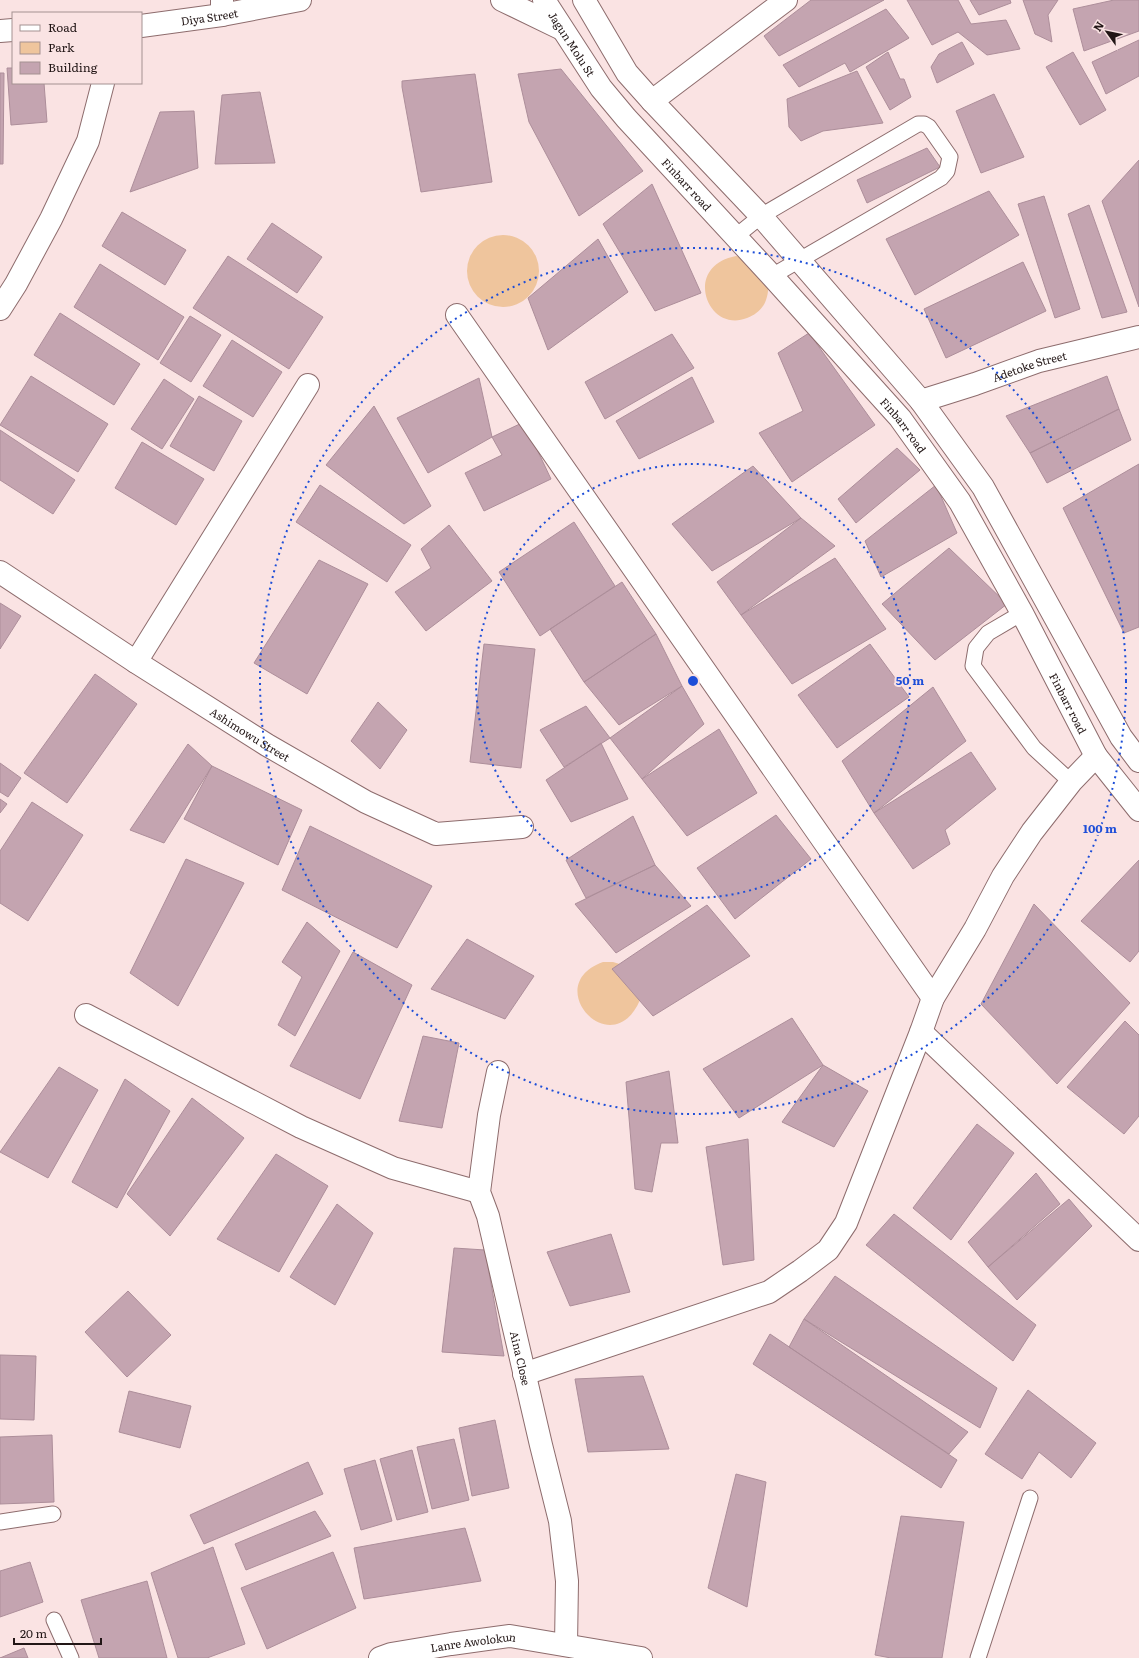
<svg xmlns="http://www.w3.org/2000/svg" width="1139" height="1658" font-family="Literata,serif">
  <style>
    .green { fill: #efc59d }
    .building { fill: #c4a4b0; stroke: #ad8e9a }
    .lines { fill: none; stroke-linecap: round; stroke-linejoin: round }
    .lane-casing { stroke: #8d6c6d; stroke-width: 17 }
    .street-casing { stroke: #8d6c6d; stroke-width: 24 }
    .secondary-casing { stroke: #8d6c6d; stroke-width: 24 }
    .lane { stroke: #fff; stroke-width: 15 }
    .street { stroke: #fff; stroke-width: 22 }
    .secondary { stroke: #fff; stroke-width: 22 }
    .ring { fill: none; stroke: #1d4ed8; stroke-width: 2; stroke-dasharray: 2 4 }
    .labels { text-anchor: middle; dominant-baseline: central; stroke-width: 4; stroke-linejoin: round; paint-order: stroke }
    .street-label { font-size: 11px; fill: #221616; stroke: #fae3e3 }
    .centre { fill: #1d4ed8; stroke: #fae3e3; stroke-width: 2 }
    .ring-label { font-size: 12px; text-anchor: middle; font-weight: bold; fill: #1d4ed8; stroke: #fae3e3; stroke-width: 4; stroke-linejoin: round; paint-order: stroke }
  </style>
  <rect width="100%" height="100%" fill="#fae3e3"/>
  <path class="green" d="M467 271a36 36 0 1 1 72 0a36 36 0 1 1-72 0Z
    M736 256C739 257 742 257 745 258 749 259 767 278 767 282 769 288 768 294 766 300 763 309 755 315 747 318 707 334 682 266 736 256Z
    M603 962H613L623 965 640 1000C612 1065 539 985 603 962Z"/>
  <path class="building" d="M811 0H884L779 56 764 36Z
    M907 0H958L971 24 1006 20 1020 49 987 55 958 32 932 45Z
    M970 0H1010L1011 3 979 15Z
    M1023 0H1058L1048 15 1052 42 1035 34Z
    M1114 0H1139V31L1084 51 1073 9Z
    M886 9 909 38 850 72 845 63 799 87 783 65Z
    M1139 40V76L1106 94 1092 62Z
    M962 42 974 64 937 83 931 67 939 54Z
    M888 52 900 79H904L911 97 890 110 866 67Z
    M1073 52 1106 110 1080 125 1046 67Z
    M7 68H13V83H44L47 122 11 125Z
    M561 69 643 171 579 216 529 122 518 74Z
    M857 71 883 123 823 131 801 141 789 127 787 99Z
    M0 73H4L3 164H0Z
    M475 74 492 182 421 192 402 87V81Z
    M260 92 275 163 215 164 222 95Z
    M994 94 1024 157 981 173 956 111Z
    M194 111 198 168 130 192 160 112Z
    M927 148 940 167 867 203 857 180Z
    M1139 160V307L1102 201Z
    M652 184 701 293 655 311 603 224Z
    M989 191 1019 235 915 295 886 239Z
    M1044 196 1080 309 1055 318 1018 204Z
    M1089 205 1127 312 1102 318 1068 214Z
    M122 212 186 250 165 285 102 246Z
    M272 223 322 257 297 293 247 259Z
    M598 239 628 292 548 350 528 298Z
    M228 256 323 317 289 369 193 308Z
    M1023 262 1046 311 946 358 924 309Z
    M100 264 184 317 158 360 74 307Z
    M60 313 140 364 114 405 34 355Z
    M190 316 221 335 191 382 160 363Z
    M809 333 875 425 792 482 759 433 803 411 778 353Z
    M672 334 694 368 605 419 585 382Z
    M232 340 282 372 253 417 203 386Z
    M31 376 108 424 78 472 0 425Z
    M1107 376 1119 409 1030 453 1006 416Z
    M692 377 714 422 639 459 616 421Z
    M479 378 492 437 428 473 397 418Z
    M164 379 194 399 162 449 131 429Z
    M199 396 242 421 214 471 170 446Z
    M374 406 431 506 404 524 326 465Z
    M1119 409 1131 440 1047 483 1030 453Z
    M524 422 551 479 484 511 465 473 502 455 492 437Z
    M0 430 75 480 53 514 0 480Z
    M142 442 204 479 176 525 115 488Z
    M897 448 920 470 856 523 838 499Z
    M1139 464V627L1124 633 1063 508Z
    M753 466 801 518 712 571 672 524Z
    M320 485 411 545 387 582 296 522Z
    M936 485 957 533 881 577 865 541Z
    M801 518 835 546 741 615 717 582Z
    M574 522 615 586 540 636 499 572Z
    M449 525 492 581 426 631 395 592 431 568 421 549Z
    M949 548 1007 604 935 660 882 604Z
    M835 558 886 629 792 684 741 615Z
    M319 560 368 584 307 694 254 663Z
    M622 582 656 634 584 682 550 629Z
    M0 603 21 616 0 649Z
    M656 634 682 686 619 725 584 682Z
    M484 644 535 649 521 768 470 762Z
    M870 644 909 697 837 748 798 695Z
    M95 674 137 704 67 803 24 773Z
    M682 686 704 724 642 779 610 738Z
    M933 687 966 741 874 813 842 761Z
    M378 702 407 730 380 769 351 741Z
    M586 706 610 738 564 767 540 730Z
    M719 729 757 793 687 836 642 779Z
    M601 743 628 799 571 822 546 780Z
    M188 744 212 766 164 843 130 830Z
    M971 752 996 789 945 830 950 844 913 869 874 813Z
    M0 763 21 778 8 797 0 792Z
    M212 766 302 810 278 865 184 819Z
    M0 799 7 804 0 813Z
    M32 802 83 835 28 921 0 903V851Z
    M776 815 811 859 735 919 697 868Z
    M633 816 655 865 586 898 566 860Z
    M310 826 432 886 397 948 282 890Z
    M186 859 244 883 178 1006 130 973Z
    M1139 860V951L1130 962 1081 921Z
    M655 865 691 906 616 953 575 904Z
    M1034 904 1130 1003 1057 1084 981 1004Z
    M707 905 750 956 653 1016 612 969Z
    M307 922 340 951 295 1036 278 1025 302 977 282 962Z
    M467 939 534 976 505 1019 431 989Z
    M353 952 412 985 360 1099 290 1066Z
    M792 1018 823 1065 739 1118 703 1069Z
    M1125 1021 1139 1035V1116L1124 1134 1067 1087Z
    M423 1036 459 1043 442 1128 399 1121Z
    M823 1065 868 1091 834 1147 782 1122Z
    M59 1067 98 1090 48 1178 0 1152Z
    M669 1071 678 1143H661L652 1192 635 1189 626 1082Z
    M125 1079 170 1111 117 1208 72 1182Z
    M192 1098 244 1138 170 1236 127 1194Z
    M977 1124 1014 1153 951 1240 913 1208Z
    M748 1139 754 1260 723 1265 706 1147Z
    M276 1154 328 1186 279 1272 217 1239Z
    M1036 1173 1060 1204 988 1267 968 1242Z
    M1069 1199 1092 1226 1017 1300 988 1267Z
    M337 1204 373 1233 335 1305 290 1277Z
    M894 1214 1036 1325 1013 1361 866 1245Z
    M611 1234 630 1292 570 1306 547 1252Z
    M454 1248 485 1250 504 1356 442 1352Z
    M835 1276 997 1388 980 1428 804 1319Z
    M128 1291 171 1335 127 1377 85 1332Z
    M804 1319 968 1432 949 1454 789 1347Z
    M770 1334 957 1460 941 1488 753 1364Z
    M0 1355 36 1356 34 1420 0 1419Z
    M643 1376 669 1449 588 1452 575 1379Z
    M1028 1390 1096 1443 1071 1478 1039 1452 1022 1479 985 1454Z
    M129 1391 191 1406 180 1448 119 1432Z
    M495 1420 509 1488 472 1496 459 1428Z
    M52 1435 54 1502 0 1504V1437Z
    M454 1439 469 1500 432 1509 417 1447Z
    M412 1450 428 1512 397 1520 380 1459Z
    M375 1460 392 1521 361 1530 344 1469Z
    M308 1462 323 1494 204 1544 190 1515Z
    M736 1474 766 1482 747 1607 708 1588Z
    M315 1511 331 1536 246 1570 235 1544Z
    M901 1516 964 1522 942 1658H891L875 1655Z
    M465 1528 481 1581 364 1599 354 1548Z
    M213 1547 245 1644 207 1658H178L151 1573Z
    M333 1552 356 1608 267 1649 241 1588Z
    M30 1562 43 1602 0 1617V1571Z
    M147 1581 167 1658H99L81 1600Z
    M24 1648 28 1658H0Z"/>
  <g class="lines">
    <defs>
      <path id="lane" d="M735 237 761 216 918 124H924L929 127 950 157 947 171 941 178 772 276
        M1022 613 988 633 976 648 973 666 1034 748 1071 782
        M0 1522 53 1514
        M54 1620 71 1658
        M978 1658 1030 1498"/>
      <g id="street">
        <path d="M222 0V15"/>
        <path d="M652 101 786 0"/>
        <path d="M0 309 16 284 51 219 88 141 103 83"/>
        <path d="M457 315 933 998"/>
        <path id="s1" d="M921 401 975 384 1039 361 1139 337"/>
        <path id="s2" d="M0 572 136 662 267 745 366 802 436 834 522 827"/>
        <path d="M136 662 308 385"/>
        <path d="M86 1015 301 1127 393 1168 479 1192"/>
        <path d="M921 1032 1139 1240"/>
        <path id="s3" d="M498 1072 489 1115 479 1192 488 1216 541 1445 560 1521 567 1581 566 1645"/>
        <path d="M524 1374 769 1292 800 1271 828 1250 846 1223 921 1032 933 998 975 929 1003 876 1032 832 1071 782 1096 756"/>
        <path id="s4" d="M380 1658 391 1654 451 1644 510 1636 641 1658"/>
      </g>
      <g id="secondary">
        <path d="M502 0 562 29"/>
        <path id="s5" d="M544 0 601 88 626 118 772 276 900 418 960 502 1022 613 1096 756 1139 810"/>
        <path d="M584 0 627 73 652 101 761 216 921 401 983 487 1121 737 1139 761"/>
        <path id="s6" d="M141 26 222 15 300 0"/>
        <path d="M0 31 13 30"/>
      </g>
    </defs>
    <use href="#lane" class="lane-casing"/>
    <use href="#street" class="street-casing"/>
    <use href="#secondary" class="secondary-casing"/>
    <use href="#lane" class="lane"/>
    <use href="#street" class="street"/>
    <use href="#secondary" class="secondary"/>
  </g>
  <g class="ring">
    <circle cx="693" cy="681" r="217"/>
    <circle cx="693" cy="681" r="433"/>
  </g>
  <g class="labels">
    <g class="street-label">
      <text stroke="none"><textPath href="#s6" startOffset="69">Diya Street</textPath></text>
      <text stroke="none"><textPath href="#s5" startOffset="52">Jagun Molu St</textPath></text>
      <text stroke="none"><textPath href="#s5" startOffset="234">Finbarr road</textPath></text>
      <text stroke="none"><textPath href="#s1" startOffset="114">Adetoke Street</textPath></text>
      <text stroke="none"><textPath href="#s5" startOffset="558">Finbarr road</textPath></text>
      <text stroke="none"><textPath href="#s5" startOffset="882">Finbarr road</textPath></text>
      <text stroke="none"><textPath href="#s2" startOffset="298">Ashimowu Street</textPath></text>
      <text stroke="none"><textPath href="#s3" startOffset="293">Aina Close</textPath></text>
      <text stroke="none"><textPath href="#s4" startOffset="95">Lanre Awolokun</textPath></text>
    </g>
  </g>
  <circle cx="693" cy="681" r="6" class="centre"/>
  <g class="ring-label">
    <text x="910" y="685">50 m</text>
    <text x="1100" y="833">100 m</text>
  </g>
  <rect x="12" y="12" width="130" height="72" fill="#fae3e3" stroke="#a49191"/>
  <rect x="20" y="25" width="20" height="6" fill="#ffffff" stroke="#a49191"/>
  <text x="48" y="32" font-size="12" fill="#221616">Road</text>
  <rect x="20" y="42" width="20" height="12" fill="#efc59d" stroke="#a49191"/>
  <text x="48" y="52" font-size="12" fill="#221616">Park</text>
  <rect x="20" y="62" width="20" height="12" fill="#c4a4b0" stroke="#a49191"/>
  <text x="48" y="72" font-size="12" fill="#221616">Building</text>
  <g transform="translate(1107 32) rotate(303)" stroke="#fae3e3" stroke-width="3" paint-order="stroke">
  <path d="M0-3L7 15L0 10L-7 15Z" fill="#221616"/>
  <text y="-6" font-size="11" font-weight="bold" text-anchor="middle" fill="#221616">N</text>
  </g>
  <path d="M14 1638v6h87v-6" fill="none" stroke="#221616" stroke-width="2"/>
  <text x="20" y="1638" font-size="12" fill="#221616" stroke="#fae3e3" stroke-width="3" paint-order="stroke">20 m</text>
</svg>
